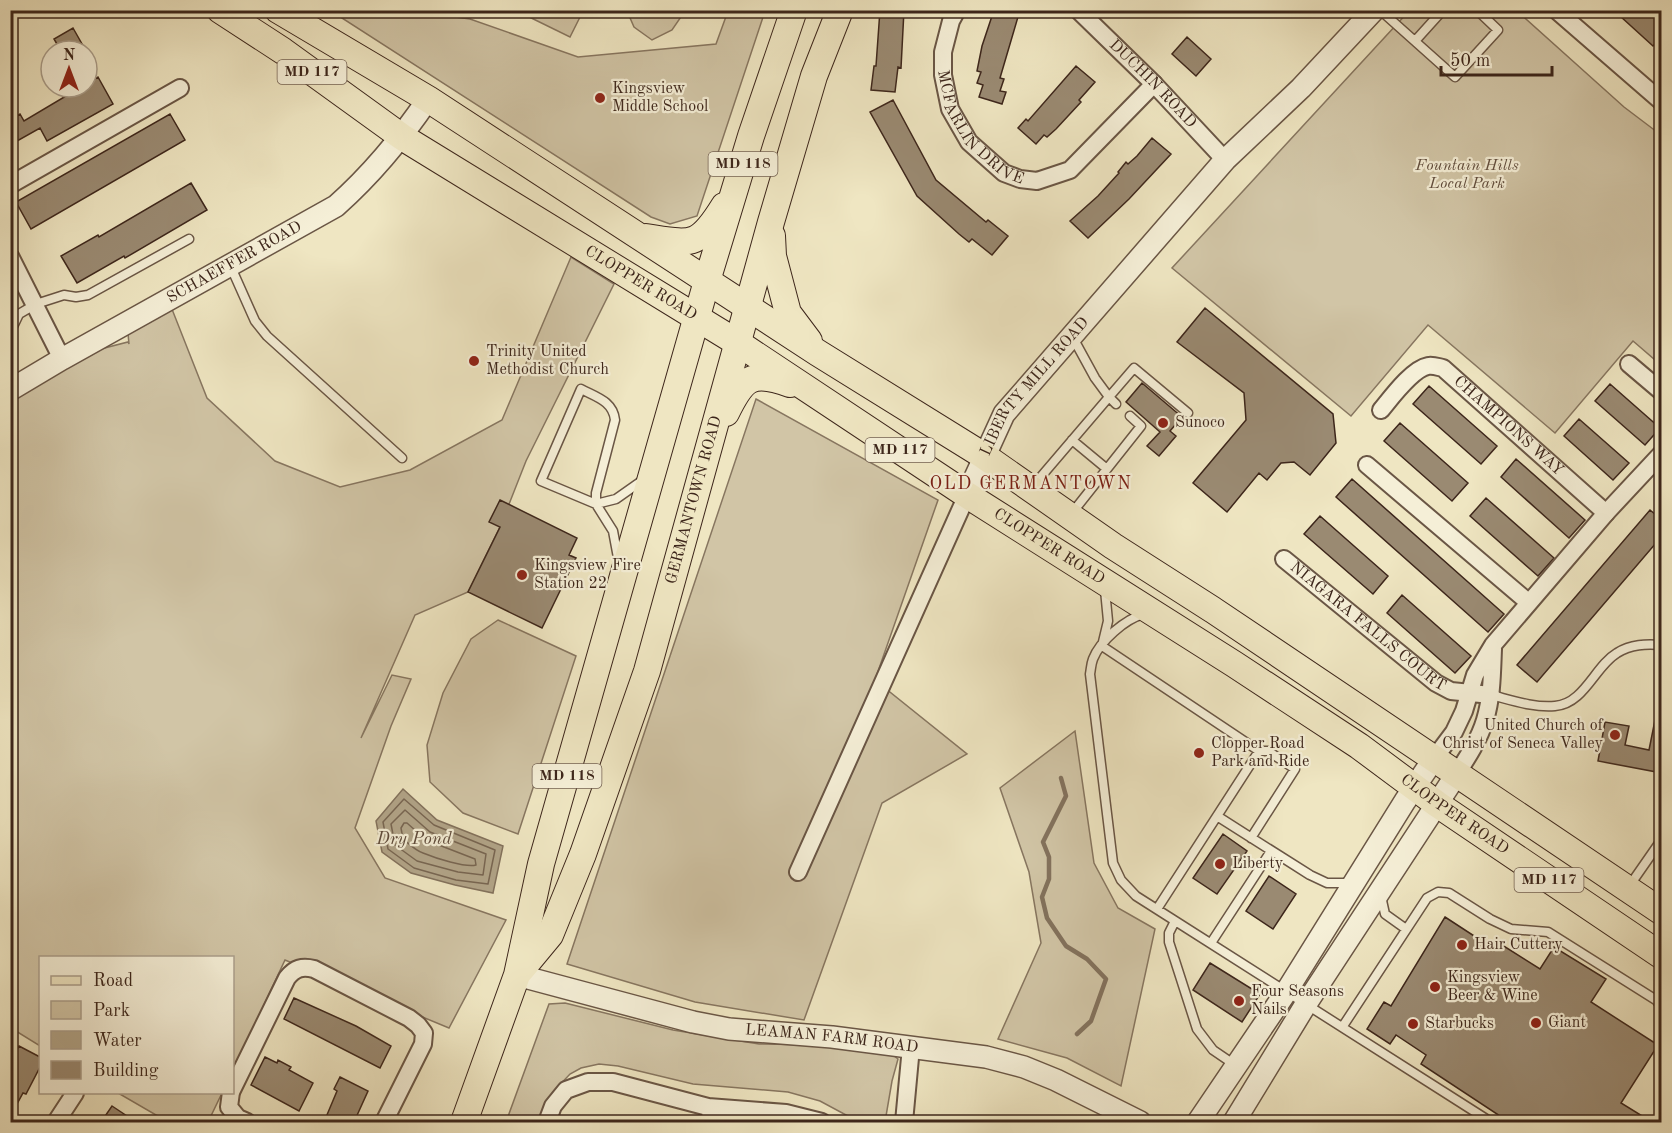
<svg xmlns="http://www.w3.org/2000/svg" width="1672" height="1133" font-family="'Old Standard TT',serif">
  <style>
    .green { fill: #d1c5a6; stroke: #877660; stroke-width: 1.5 }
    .water { fill: #b2a589; stroke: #83725d; stroke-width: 1.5 }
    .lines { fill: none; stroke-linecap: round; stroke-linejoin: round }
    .shore { stroke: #786652; stroke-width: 1.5 }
    .stream { stroke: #83725d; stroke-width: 4.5 }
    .building { fill: #9a8a72; stroke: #3d261b; stroke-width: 1.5 }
    .service-casing { stroke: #6a5645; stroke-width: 11 }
    .minor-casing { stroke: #6a5645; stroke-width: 20 }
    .tertiary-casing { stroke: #6a5645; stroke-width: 24 }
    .primary-casing { stroke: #3d261b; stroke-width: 28 }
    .service { stroke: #f5efd7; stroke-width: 8 }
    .minor { stroke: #f5efd7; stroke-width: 16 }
    .tertiary { stroke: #f5efd7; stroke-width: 21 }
    .primary { stroke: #efe6c2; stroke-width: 26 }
    .poi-dot { fill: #8f2418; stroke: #f5efd7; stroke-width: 2 }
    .labels { text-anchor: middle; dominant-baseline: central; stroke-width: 4.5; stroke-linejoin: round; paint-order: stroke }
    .shield { fill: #f5efd7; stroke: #746253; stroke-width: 1.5 }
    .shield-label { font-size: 15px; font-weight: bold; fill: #3d261b }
    .street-label { font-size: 16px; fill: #3d261b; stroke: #f5efd7 }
    .poi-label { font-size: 16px; fill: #3d261b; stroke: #f5efd7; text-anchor: start }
    .park-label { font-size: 16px; font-style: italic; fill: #624e3e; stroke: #f5efd7 }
    .neighbourhood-label { font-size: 18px; letter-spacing: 1.5px; fill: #7a1f14; stroke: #f5efd7 }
    .water-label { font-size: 18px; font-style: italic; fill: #604c3c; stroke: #f5efd7 }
  </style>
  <rect width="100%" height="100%" fill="#efe6c2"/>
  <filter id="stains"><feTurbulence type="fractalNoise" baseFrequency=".00333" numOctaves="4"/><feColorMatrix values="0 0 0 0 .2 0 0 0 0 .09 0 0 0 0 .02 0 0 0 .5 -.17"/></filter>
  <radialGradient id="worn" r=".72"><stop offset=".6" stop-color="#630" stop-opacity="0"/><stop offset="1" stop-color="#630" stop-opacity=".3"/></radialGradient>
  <path class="green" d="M331 11H412L470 19 578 57 716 44 728 11H765L697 216 670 224 651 217Z
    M517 11H583L570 37Z
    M627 11H685L672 30 652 40 634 27Z
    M1409 11H1517L1624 107 1661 135V365L1633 341 1555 433 1428 325 1351 416 1172 268Z
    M571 257 614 284 526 461 500 527 468 592 415 615 361 738 392 675 411 679 391 726 355 828 385 878 506 920 449 1028 285 960 233 1071 232 958H40V1046L11 1028 10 390 62 359 128 342 129 344 127 323 168 299 207 398 275 461 340 487 410 470 502 420Z
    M756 399 938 500 875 680 967 754 882 803 804 1020 695 1002 567 964Z
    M498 620 576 656 518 834 463 813 430 782 427 745 443 693 471 639Z
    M1075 731 1094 863 1118 908 1155 929 1121 1086 1067 1058 998 1039 1041 943 1029 872 1000 788Z
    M565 1003 673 1030 759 1044 819 1045 889 1052 898 1059 892 1081 885 1122H859L820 1101 788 1092 693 1084 618 1066 599 1064 581 1068 570 1074 553 1092 540 1122H506L549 1004Z
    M118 1093H222L208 1122H168Z"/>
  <path class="water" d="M403 789 437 820 503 846 493 893 455 885 411 873 382 852 376 821Z"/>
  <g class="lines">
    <path class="shore" d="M404 799 434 825 495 850 488 884 456 880 414 868 388 849 383 822Z
      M405 810 430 832 486 854 483 875 458 872 417 861 395 845 391 824Z
      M404 823H407L426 840 475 859 476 865C466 868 435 858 423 853 416 851 409 844 403 839L401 828Z"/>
    <path class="stream" d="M1061 778 1066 796 1043 842 1049 857V879L1042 897 1047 918 1066 946 1087 959 1106 979 1091 1021 1077 1034"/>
  </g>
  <path class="building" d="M880 10H904L901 68 898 67 895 92 871 90 874 66H876Z
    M994 10H1020L1000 78 1004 79 1000 91 1006 92 1002 104 979 97 983 85 977 83 981 72 977 71 982 46Z
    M1626 10H1662V37L1653 46 1620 16Z
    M73 28 86 51H61L54 39Z
    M1187 37 1211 59 1196 76 1172 54Z
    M1076 66 1095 82 1079 100 1081 102 1056 129 1047 137 1044 135 1036 144 1018 128 1026 119 1028 121Z
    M98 77 113 104 47 141 40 128 10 145V120L20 114 24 121 81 87H87V84Z
    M893 100 936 180 986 222 988 220 1008 236 992 255 972 239 969 242 959 234 917 196 870 112Z
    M170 114 185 140 31 229 16 202Z
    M1152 138 1171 154 1129 199 1088 238 1070 221 1098 196 1119 173 1118 172 1126 162 1128 164 1137 156Z
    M191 183 207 210 125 258 124 256 77 283 61 256 98 235 99 237Z
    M1205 308 1333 414 1336 443 1310 475 1294 462 1281 463 1267 480 1259 473 1227 512 1193 483 1246 420 1244 393 1177 342Z
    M1142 383 1182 417 1170 431 1176 436 1159 456 1147 446 1160 432 1126 402Z
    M1610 384 1660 428 1645 445 1595 401Z
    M1429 386 1497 446 1481 464 1413 404Z
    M1579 419 1629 463 1613 480 1564 436Z
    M1400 423 1468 483 1452 501 1384 441Z
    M1516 459 1585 520 1569 538 1501 477Z
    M1352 479 1504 614 1488 632 1336 497Z
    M1486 498 1554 558 1538 576 1470 516Z
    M500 500 577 538 569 555 576 558 542 628 468 592 500 527 489 522Z
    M1650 510 1662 520V536L1537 682 1517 665Z
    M1320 516 1388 576 1373 594 1304 534Z
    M1402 595 1471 656 1455 673 1387 613Z
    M1656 715H1662V773L1598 761 1605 722 1629 726 1625 745 1649 750Z
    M1223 834 1247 851 1217 894 1193 878Z
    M1269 876 1296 894 1273 929 1246 911Z
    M1445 917 1494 949 1499 943 1540 969 1554 947 1606 979 1591 1002 1658 1045 1621 1103 1652 1122H1509L1421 1064 1426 1055 1396 1035 1390 1044 1367 1029 1384 1002 1391 1006Z
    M1210 963 1260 994 1242 1022 1193 990Z
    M294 998 356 1026 391 1046 380 1068 284 1019Z
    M19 1046 40 1057V1067L26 1094 23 1093 10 1117V1061Z
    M265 1057 277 1063 278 1060 291 1067 289 1070 313 1083 299 1111 251 1085Z
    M340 1077 368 1091 354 1122H324L337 1091 334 1089Z
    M112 1106 136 1122H101Z"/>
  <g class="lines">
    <defs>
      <path id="service" d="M1380 10 1455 77 1498 30 1477 10
        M1415 41 1443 10
        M230 265 255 321 267 336 402 458
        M10 333 19 314 36 304 64 295 76 297 88 295 189 239
        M1116 404 1109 397 1134 368 1188 413
        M1072 440 1107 469
        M1033 486 1109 397 1095 378 1072 336
        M596 504V493L615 420C613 401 596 397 581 389L541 481 596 504 613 531 619 563
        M596 504 616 499 643 480
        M1072 513 1141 426 1130 416
        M1144 614C1125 619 1100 641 1093 659 1091 664 1091 669 1090 674L1113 863 1121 880 1136 896 1491 1122
        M1102 646 1259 751H1268L1295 769 1251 838
        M1102 646 1108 621 1105 590
        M1491 695C1511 700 1534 708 1555 706 1584 704 1595 666 1617 653 1631 644 1646 644 1662 645
        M1217 816 1310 875 1327 883H1350
        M1630 885 1662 839
        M1381 896 1385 914 1406 929
        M1157 909 1259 751
        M1175 921 1169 933V942L1197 1029 1213 1050 1235 1065
        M1211 943 1271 851
        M1343 1026 1427 898 1438 892 1449 893 1490 919 1511 929 1548 932 1656 1000 1662 1008
        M705 1122 708 1107"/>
      <g id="minor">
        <path id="s1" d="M957 10 951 21 943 52V75L950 109 969 142 1004 173 1020 179 1037 181 1070 170 1154 84"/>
        <path id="s2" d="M1078 10 1154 84 1225 160"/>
        <path d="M1556 10 1662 102"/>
        <path d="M10 185 180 88"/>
        <path d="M10 256 62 359"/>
        <path d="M1629 364 1662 392"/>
        <path id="s3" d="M1381 410C1391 398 1412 369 1428 366 1433 365 1438 367 1443 368L1606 513"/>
        <path d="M1367 465 1528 602"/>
        <path id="s4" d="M1284 559 1436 683 1451 691 1491 695"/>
        <path d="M1433 760 1454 732 1464 711 1475 675 1493 645 1606 513 1662 453"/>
        <path d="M1456 775C1467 758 1479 740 1485 720 1492 697 1492 673 1493 649"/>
        <path d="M798 872 967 495"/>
        <path d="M232 1090 287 978C295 968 302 966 314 969L409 1018 418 1025 424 1033 423 1044 384 1122"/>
        <path d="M231 1092 229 1107 238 1118 247 1122"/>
        <path d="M56 1122 75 1093"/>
        <path d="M547 1122 553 1106 566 1090 588 1082H613L708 1107 786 1113 822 1122"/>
        <path d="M904 1122 911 1047"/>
      </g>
      <g id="tertiary">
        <path id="s5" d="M10 390 62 359 336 206C372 174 401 139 428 99"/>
        <path id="s6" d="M967 495 1004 414 1225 160 1301 88 1374 10"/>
        <path id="s7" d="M517 975 693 1022 729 1029 832 1037 986 1057 1024 1067 1056 1080 1140 1122"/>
        <path d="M1198 1122 1286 992 1405 801 1433 760"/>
        <path d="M1234 1122 1306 1004 1456 775"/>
      </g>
      <g id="primary">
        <path id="s8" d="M220 10 283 51 402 137 738 343 967 495 1234 664 1359 746 1437 804 1662 956"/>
        <path d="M278 10 428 99 818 353 984 456 1113 546 1213 610 1662 912"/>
        <path d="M772 236 773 256 788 313 809 341"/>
        <path d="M646 237C692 244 698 248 724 206"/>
        <path d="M726 413C743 378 751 370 790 384"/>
        <path id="s9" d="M521 970 550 935 583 854 647 671 771 222 814 76 840 10"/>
        <path d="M464 1122 517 975 541 864 707 281 751 136 794 10"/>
      </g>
    </defs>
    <use href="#service" class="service-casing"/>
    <use href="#minor" class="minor-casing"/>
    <use href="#tertiary" class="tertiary-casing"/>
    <use href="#primary" class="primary-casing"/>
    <use href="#service" class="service"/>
    <use href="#minor" class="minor"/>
    <use href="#tertiary" class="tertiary"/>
    <use href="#primary" class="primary"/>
  </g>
  <g class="poi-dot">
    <circle cx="600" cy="98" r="6"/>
    <circle cx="474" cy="361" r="6"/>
    <circle cx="1163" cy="423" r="6"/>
    <circle cx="522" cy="575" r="6"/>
    <circle cx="1615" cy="735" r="6"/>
    <circle cx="1199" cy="753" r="6"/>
    <circle cx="1220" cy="864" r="6"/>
    <circle cx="1462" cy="945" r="6"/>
    <circle cx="1435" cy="987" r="6"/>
    <circle cx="1239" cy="1001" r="6"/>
    <circle cx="1536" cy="1023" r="6"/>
    <circle cx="1413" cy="1024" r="6"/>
  </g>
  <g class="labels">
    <g class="shield">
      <rect x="277.5" y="60" width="69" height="24" rx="4.5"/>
      <rect x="708.5" y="152" width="69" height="24" rx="4.5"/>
      <rect x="865.5" y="438" width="69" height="24" rx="4.5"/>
      <rect x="532.5" y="764" width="69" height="24" rx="4.5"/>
      <rect x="1514.5" y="868" width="69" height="24" rx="4.5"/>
    </g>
    <g class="shield-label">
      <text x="312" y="72">MD 117</text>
      <text x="743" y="164">MD 118</text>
      <text x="900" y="450">MD 117</text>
      <text x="567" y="776">MD 118</text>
      <text x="1549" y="880">MD 117</text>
    </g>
    <g class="street-label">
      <text stroke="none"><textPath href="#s2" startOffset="105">DUCHIN ROAD</textPath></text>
      <text stroke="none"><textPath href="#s1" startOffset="135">MCFARLIN DRIVE</textPath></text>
      <text stroke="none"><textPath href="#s5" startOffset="258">SCHAEFFER ROAD</textPath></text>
      <text stroke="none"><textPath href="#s8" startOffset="502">CLOPPER ROAD</textPath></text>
      <text stroke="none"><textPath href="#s6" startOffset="129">LIBERTY MILL ROAD</textPath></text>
      <text stroke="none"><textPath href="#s3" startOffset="168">CHAMPIONS WAY</textPath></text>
      <text stroke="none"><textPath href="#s9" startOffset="504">GERMANTOWN ROAD</textPath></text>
      <text stroke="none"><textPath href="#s8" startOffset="988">CLOPPER ROAD</textPath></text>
      <text stroke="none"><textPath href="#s4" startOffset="108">NIAGARA FALLS COURT</textPath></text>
      <text stroke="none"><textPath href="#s8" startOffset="1474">CLOPPER ROAD</textPath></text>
      <text stroke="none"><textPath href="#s7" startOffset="322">LEAMAN FARM ROAD</textPath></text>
    </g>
    <g class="poi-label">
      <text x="612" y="89">Kingsview<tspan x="612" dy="18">Middle School</tspan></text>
      <text x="486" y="352">Trinity United<tspan x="486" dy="18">Methodist Church</tspan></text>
      <text x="1175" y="423">Sunoco</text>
      <text x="534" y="566">Kingsview Fire<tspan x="534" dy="18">Station 22</tspan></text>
      <text x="1603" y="726" text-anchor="end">United Church of<tspan x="1603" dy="18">Christ of Seneca Valley</tspan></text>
      <text x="1211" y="744">Clopper Road<tspan x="1211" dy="18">Park and Ride</tspan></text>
      <text x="1232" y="864">Liberty</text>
      <text x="1474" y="945">Hair Cuttery</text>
      <text x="1447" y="978">Kingsview<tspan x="1447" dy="18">Beer &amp; Wine</tspan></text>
      <text x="1251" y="992">Four Seasons<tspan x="1251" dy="18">Nails</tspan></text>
      <text x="1548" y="1023">Giant</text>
      <text x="1425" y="1024">Starbucks</text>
    </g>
    <g class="park-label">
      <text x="1467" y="166">Fountain Hills<tspan x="1467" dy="18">Local Park</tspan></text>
    </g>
    <g class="neighbourhood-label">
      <text x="1031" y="484">OLD GERMANTOWN</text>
    </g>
    <g class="water-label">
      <text x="414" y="839">Dry Pond</text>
    </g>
  </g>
  <rect width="1672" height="1133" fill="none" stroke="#efe6c2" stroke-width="36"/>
  <rect x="12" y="12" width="1648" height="1109" fill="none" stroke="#3d261b" stroke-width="3"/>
  <rect x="18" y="18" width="1636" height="1097" fill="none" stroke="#3d261b" stroke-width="1.5"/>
  <rect x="39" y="956" width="195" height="138" fill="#f5efd7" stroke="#ab9f8c" stroke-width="1.5"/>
  <rect x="51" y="976" width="30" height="9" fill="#efe6c2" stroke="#ab9f8c" stroke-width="1.5"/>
  <text x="93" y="986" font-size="18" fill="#3d261b">Road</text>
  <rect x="51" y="1001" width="30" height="18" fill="#d1c5a6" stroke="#ab9f8c" stroke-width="1.5"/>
  <text x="93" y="1016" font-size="18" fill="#3d261b">Park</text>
  <rect x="51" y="1031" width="30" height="18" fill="#b2a589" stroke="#ab9f8c" stroke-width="1.5"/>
  <text x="93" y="1046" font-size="18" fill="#3d261b">Water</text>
  <rect x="51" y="1061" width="30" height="18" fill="#9a8a72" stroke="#ab9f8c" stroke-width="1.5"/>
  <text x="93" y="1076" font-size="18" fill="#3d261b">Building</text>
  <g transform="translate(69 69)"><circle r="28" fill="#f5efd7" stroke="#ab9f8c" stroke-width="1.5"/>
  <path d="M0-4.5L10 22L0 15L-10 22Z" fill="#8f2418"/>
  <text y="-9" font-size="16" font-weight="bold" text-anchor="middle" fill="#3d261b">N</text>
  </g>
  <path d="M1441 66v9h111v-9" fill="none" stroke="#3d261b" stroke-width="3"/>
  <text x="1450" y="66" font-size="18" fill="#3d261b" stroke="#f5efd7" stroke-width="4.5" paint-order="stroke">50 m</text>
  <rect width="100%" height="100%" filter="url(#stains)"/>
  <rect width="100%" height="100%" fill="url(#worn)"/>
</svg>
